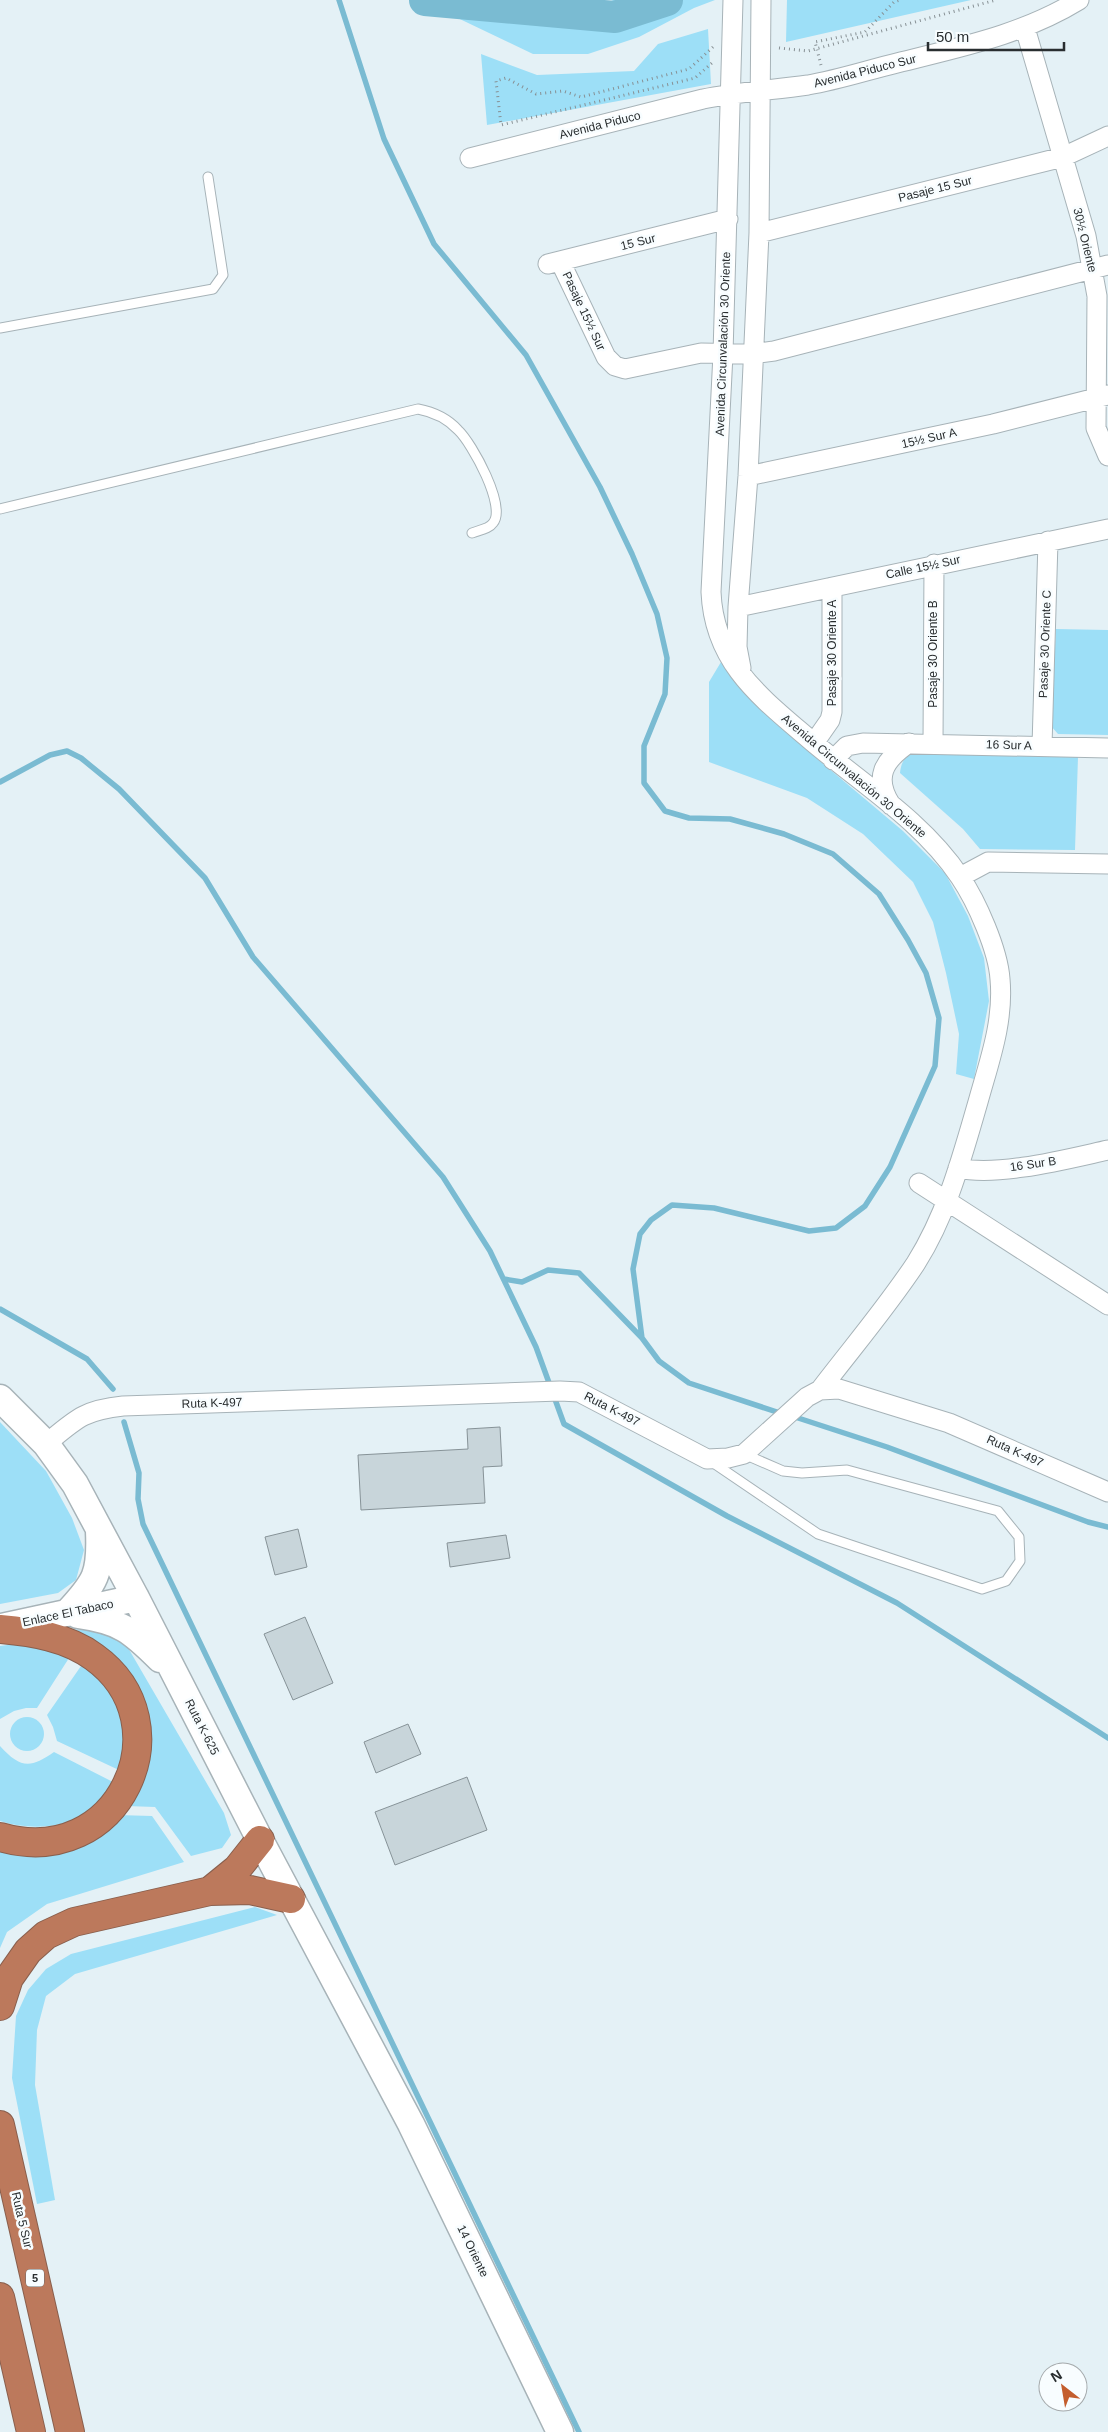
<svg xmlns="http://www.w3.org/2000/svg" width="1108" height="2432" font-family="Arial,sans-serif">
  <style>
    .green { fill: #9ddff7 }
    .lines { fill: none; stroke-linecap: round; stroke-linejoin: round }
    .stream { stroke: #7abbd2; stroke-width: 5.5 }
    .river { stroke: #7abbd2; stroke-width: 32 }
    .building { fill: #c8d5da; stroke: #879398 }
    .lane-casing { stroke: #a7b3b8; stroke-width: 11 }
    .street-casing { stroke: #a7b3b8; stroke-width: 21 }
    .secondary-casing { stroke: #a7b3b8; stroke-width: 29 }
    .highway-casing { stroke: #895f4d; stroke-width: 30 }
    .path { stroke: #879094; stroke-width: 3; stroke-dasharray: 1 4; stroke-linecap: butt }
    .lane { stroke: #fff; stroke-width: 9 }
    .street { stroke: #fff; stroke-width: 19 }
    .secondary { stroke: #fff; stroke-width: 26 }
    .highway { stroke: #bc795c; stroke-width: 28 }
    .labels { text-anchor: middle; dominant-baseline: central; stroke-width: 5; stroke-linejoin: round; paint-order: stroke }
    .shield { fill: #f8fdff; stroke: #676c6e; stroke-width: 1 }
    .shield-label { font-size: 11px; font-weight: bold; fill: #292e30 }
    .street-label { font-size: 12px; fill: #292e30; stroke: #f8fdff }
  </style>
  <rect width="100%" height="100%" fill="#e4f1f6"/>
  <path class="green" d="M420 0H512L543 13 603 5 613 0H715L694 8 639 37 588 54H533Z
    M787 0H971L786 42Z
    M708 29 711 84 487 125 481 54 537 75 634 71 658 44Z
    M1056 629 1108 630V735L1058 734 1051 726Z
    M721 662 746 694 808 751 903 831 945 873 968 916 984 958 989 1001 974 1079 956 1074 959 1034 946 973 933 922 913 882 863 834 807 798 709 762V682Z
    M914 753 1078 757 1075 850 980 849 963 829 900 773C901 763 904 757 914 753Z
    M0 1422 46 1471 72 1518 84 1550 76 1580 58 1593 0 1604Z
    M67 1629 103 1631 127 1646 224 1813 231 1835 222 1848 191 1856 155 1807 126 1806 146 1744Z
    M22 1643 49 1646 69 1658 37 1708H26L14 1711 0 1719V1646Z
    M81 1666C110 1679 126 1709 128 1741 128 1751 123 1762 121 1771L57 1741 53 1727 47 1715Z
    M10 1734a17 17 0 1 1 34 0a17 17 0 1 1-34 0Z
    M0 1746C20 1768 30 1769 54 1752L113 1782C109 1789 104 1799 98 1805 73 1829 31 1831 0 1821Z
    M117 1815 152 1816 184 1862 47 1904 7 1932 0 1948V1851C45 1864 79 1837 117 1815Z
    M255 1907 277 1915 75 1974 46 1996 37 2030 35 2085 55 2200 37 2204 12 2078 16 2016 28 1990 46 1969 71 1954Z"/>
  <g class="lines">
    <path class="stream" d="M339 0 384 139 434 244 526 355 600 487 632 554 657 614 667 658 665 694 644 746V783L665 811 689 818 730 819 784 834 833 854 879 894 908 940 926 973 939 1018 935 1066 890 1167 865 1206 836 1228 809 1231 714 1208 672 1205 651 1220 640 1234 633 1269 642 1338 659 1361 689 1383 783 1414
      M0 782 50 755 67 751 81 758 119 789 205 878 253 957 443 1177 490 1251 536 1347 564 1424 727 1516 897 1603 1108 1738
      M504 1279 522 1282 548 1270 579 1273 642 1338
      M0 1309 87 1359 113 1389
      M792 1416 887 1447 1088 1522 1108 1527
      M124 1422 139 1473 138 1499 143 1524 579 2432"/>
    <path class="river" d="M425 0 615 17 667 0"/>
  </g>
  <path class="building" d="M500 1427 502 1466 483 1467 485 1503 361 1510 358 1455 468 1449 467 1429Z
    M298 1529 307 1567 275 1575 265 1537Z
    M506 1535 510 1558 450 1567 447 1543Z
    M305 1617 333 1683 293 1700 264 1634Z
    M408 1724 421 1754 376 1773 364 1742Z
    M467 1777 487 1830 395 1865 375 1812Z"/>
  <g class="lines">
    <defs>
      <path id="lane" d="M0 328 213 289 223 275 208 177
        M0 509 418 409C434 412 447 418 458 430 472 443 507 507 493 523 489 529 479 530 472 533
        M712 1462 818 1534 982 1589 1006 1581 1020 1561 1019 1537 998 1511 847 1470 802 1473 783 1471 744 1454"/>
      <path id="street" d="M733 0 723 354 711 592C714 662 759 696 808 738 859 782 922 820 960 877 977 902 998 950 1000 979 1004 1022 989 1062 978 1102 962 1157 947 1214 916 1263 887 1307 852 1348 820 1390
        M1025 28 1086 236 1097 296 1096 428 1108 456
        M470 158 703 99C738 92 773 90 808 85 838 80 868 70 897 63 960 47 1022 35 1079 0
        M759 233 1063 157 1108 136
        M560 261 606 357 615 366 625 369 701 353 753 354 774 351 1108 265
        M548 264 728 219
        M748 476 993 424 1108 395
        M738 607 1108 529
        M741 668 737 647 738 607 748 476 759 233 761 0
        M814 743 830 720 832 712V587
        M933 743 934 564
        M1042 746 1048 541
        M833 760 847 746 863 743 1108 748
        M891 805C873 777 884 760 909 743
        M960 877 988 862 1108 864
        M958 1168C998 1177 1067 1159 1108 1150
        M919 1183 1108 1305
        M46 1444C76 1419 84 1410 123 1406L560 1391 579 1392 707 1459 728 1458 744 1454 807 1397 820 1390 839 1389 949 1423 1108 1492"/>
      <path id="secondary" d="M0 1398 46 1444 75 1484 136 1598 260 1840 411 2124 560 2432
        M67 1613C96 1582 101 1574 99 1531
        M78 1615C120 1621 131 1630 160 1659
        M1 1627 136 1598"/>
      <path id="highway" d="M0 1629C33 1632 67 1637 94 1657 186 1723 120 1872 0 1837
        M210 1891 237 1869 260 1840
        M0 2006 9 1978 28 1951 46 1935 74 1922 210 1891 250 1890 291 1899
        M0 2125 70 2432
        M0 2297 31 2432"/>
    </defs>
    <use href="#lane" class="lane-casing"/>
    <use href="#street" class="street-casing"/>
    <use href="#secondary" class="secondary-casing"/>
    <use href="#highway" class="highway-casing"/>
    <path class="path" d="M713 47 689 69 581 97 563 91 536 94 506 78 496 81 501 125 695 78 713 62
      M779 48 808 51 996 0
      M821 65 815 42 865 32 894 2 900 0"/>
    <use href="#lane" class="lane"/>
    <use href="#street" class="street"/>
    <use href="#secondary" class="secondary"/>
    <use href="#highway" class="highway"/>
  </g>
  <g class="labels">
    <rect class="shield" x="26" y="2269.5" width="18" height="17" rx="4"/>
    <g class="shield-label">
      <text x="35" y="2278">5</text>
    </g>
    <g class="street-label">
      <text transform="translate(865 71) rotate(-14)">Avenida Piduco Sur</text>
      <text transform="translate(600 125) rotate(-14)">Avenida Piduco</text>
      <text transform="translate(935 189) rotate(-14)">Pasaje 15 Sur</text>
      <text transform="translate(1085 240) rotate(76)">30½ Oriente</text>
      <text transform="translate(638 242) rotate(-14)">15 Sur</text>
      <text transform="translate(584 311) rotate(65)">Pasaje 15½ Sur</text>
      <text transform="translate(723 344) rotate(-88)">Avenida Circunvalación 30 Oriente</text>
      <text transform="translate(929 438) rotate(-13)">15½ Sur A</text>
      <text transform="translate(923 567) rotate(-12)">Calle 15½ Sur</text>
      <text transform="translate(1045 644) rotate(-88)">Pasaje 30 Oriente C</text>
      <text transform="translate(832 653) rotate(-90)">Pasaje 30 Oriente A</text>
      <text transform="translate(933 654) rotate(-90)">Pasaje 30 Oriente B</text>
      <text transform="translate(1009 745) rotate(2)">16 Sur A</text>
      <text transform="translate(854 776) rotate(40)">Avenida Circunvalación 30 Oriente</text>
      <text transform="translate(1033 1164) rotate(-8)">16 Sur B</text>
      <text transform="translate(212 1403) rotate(-2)">Ruta K-497</text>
      <text transform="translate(612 1409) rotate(27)">Ruta K-497</text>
      <text transform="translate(1015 1451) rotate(24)">Ruta K-497</text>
      <text transform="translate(68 1613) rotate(-12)">Enlace El Tabaco</text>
      <text transform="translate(202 1727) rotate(63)">Ruta K-625</text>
      <text transform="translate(22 2220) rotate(77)">Ruta 5 Sur</text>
      <text transform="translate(473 2251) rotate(64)">14 Oriente</text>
    </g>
  </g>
  <g transform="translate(1063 2387) rotate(329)"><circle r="24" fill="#f8fdff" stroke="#a5aaac"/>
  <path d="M0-4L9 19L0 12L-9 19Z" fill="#c45e2e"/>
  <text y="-8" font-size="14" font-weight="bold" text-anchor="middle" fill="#292e30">N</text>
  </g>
  <path d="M928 42v8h136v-8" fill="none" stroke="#292e30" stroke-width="2.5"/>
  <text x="936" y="42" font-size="15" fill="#292e30" stroke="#f8fdff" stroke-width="4" paint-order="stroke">50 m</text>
</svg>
